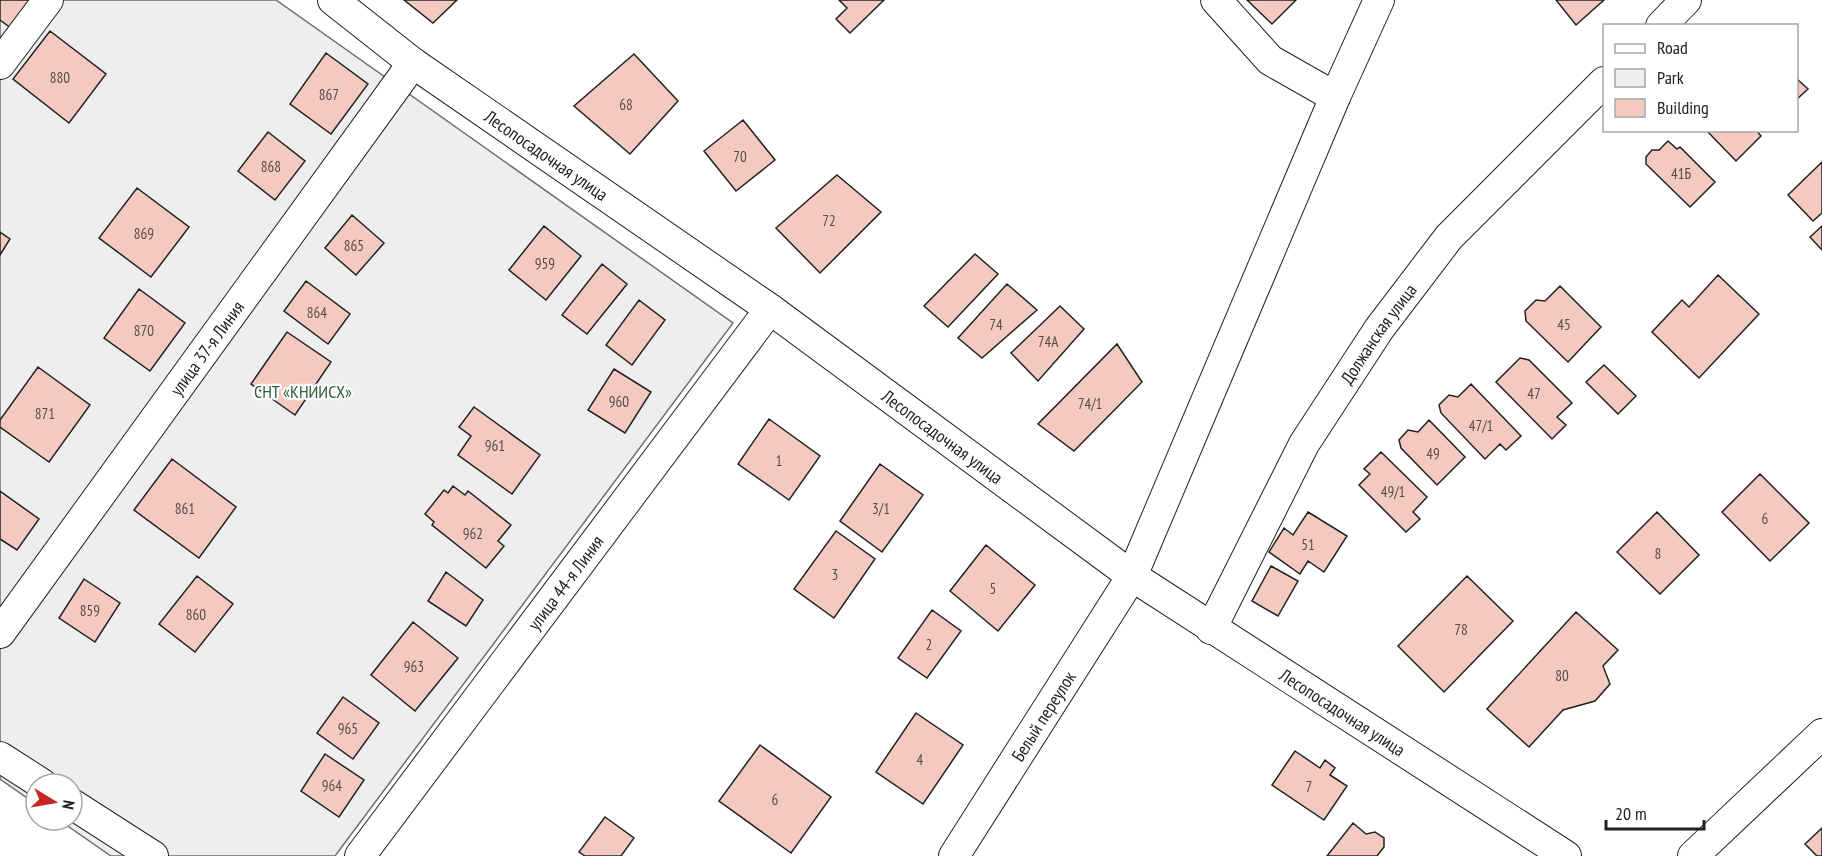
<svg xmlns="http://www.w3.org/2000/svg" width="1822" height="856" font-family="'PT Sans Narrow',sans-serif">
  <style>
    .green { fill: #eee; stroke: #6f6f6f; stroke-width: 1.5 }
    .building { fill: #f3c9c0; stroke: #222; stroke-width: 1.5 }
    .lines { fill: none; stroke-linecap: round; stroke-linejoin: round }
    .minor-casing { stroke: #222; stroke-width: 32 }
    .minor { stroke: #fff; stroke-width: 30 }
    .labels { text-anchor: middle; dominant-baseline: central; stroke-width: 4.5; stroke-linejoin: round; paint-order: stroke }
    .number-label { font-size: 15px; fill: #564c4a }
    .street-label { font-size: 18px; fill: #222; stroke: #fff }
    .park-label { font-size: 18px; fill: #2f5e38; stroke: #fff }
  </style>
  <rect width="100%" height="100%" fill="#fff"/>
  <path class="green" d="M0 0H276L733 323 335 856H111L59 820H72V784H36V804L0 779Z"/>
  <path class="building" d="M0 0H30L11 28 0 20Z
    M404 0H457L433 23Z
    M839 0H884L850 33 836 19 847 8Z
    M1247 0H1296L1272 24Z
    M1556 0H1604L1576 25Z
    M50 31 106 74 69 123 13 79Z
    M326 53 368 84 331 134 290 104Z
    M634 54 678 101 630 154 574 106Z
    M1796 78 1808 89 1796 100Z
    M743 120 775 160 736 191 704 151Z
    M1706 130H1756L1761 136 1736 161Z
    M268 132 305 161 275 200 238 171Z
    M1668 141 1677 149 1680 147 1715 182 1690 207 1646 164V157L1652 150H1659Z
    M1822 162V213L1813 221 1788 195Z
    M837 175 881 212 820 273 776 228Z
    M137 188 189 227 151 277 99 238Z
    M352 215 384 243 356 275 325 248Z
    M544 226 581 256 546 300 509 270Z
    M1822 226V250L1810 237Z
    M0 232 10 239 0 255Z
    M975 254 998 274 948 327 924 306Z
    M602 264 627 284 587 334 562 315Z
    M1718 275 1759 314 1699 378 1652 332 1682 300 1689 307Z
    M306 281 350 314 328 344 284 311Z
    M1007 284 1037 310 982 358 958 338Z
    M1560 286 1601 327 1568 362 1526 321 1525 311 1536 300 1545 301Z
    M139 289 185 323 150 371 104 338Z
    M639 300 665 320 632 365 606 345Z
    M1060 306 1084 329 1038 381 1011 353Z
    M287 332 331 362 295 415 251 384Z
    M1117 344 1142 382 1074 451 1038 424Z
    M1520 358 1529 360 1572 403 1557 417 1566 425 1552 439 1496 382Z
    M1604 365 1636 396 1618 414 1586 382Z
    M38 367 90 405 49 462 0 427V420Z
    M614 369 651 392 625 433 588 410Z
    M1471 384 1521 436 1506 450 1500 444 1485 459 1441 413 1439 405 1449 395 1458 397Z
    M474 407 540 455 512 494 458 455 471 436 459 427Z
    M769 419 820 456 789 500 738 464Z
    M1429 420 1465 457 1437 485 1401 448 1399 440 1408 430 1418 432Z
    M1381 452 1427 497 1413 512 1420 519 1406 532 1359 485 1370 474 1364 469Z
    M172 459 236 507 199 558 134 510Z
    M880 464 923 495 882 552 840 521Z
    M1760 474 1809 523 1770 561 1722 512Z
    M453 486 465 495 468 491 511 525 498 541 504 546 486 568 432 525 434 522 425 514 444 490 448 493Z
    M0 491 39 519 17 550 0 539Z
    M1308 512 1347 536 1324 572 1308 561 1300 574 1269 552 1284 528 1293 535Z
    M1657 512 1699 555 1660 594 1617 552Z
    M836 531 875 559 834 618 794 589Z
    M986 545 1035 585 998 631 950 591Z
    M1271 566 1298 581 1278 616 1252 601Z
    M446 572 483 600 466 626 428 601Z
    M197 576 233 604 195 652 159 624Z
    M1467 576 1513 621 1444 692 1398 646Z
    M84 579 120 603 95 642 59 618Z
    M932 610 961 631 927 678 898 658Z
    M1576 612 1618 650 1603 666 1610 684 1595 701 1563 710 1529 747 1487 709Z
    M413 622 458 658 415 711 371 675Z
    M343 697 379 723 353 759 317 733Z
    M916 713 963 745 923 804 876 772Z
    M760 745 831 797 791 853 719 801Z
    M1295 751 1320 768 1325 760 1335 768 1330 775 1347 786 1324 820 1272 785Z
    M325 754 364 780 339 817 301 791Z
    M605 817 634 838 621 856H585L579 852Z
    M1353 823 1366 834 1375 832 1384 838V847L1377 856H1327Z
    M1822 828V856H1817L1805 844Z"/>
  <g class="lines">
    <defs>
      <g id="minor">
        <path id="s1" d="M333 0 413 63 770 309 1132 576 1566 856"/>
        <path d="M1216 0 1270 60 1335 97"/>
        <path d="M1661 26 1686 0"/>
        <path d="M0 64 48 0"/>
        <path id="s2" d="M1211 629 1304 444 1379 329 1449 237 1604 82"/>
        <path id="s3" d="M0 633 413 63"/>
        <path d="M0 757 42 784"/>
        <path d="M72 804 153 856"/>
        <path id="s4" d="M360 856 770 309"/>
        <path id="s5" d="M954 856 1132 576 1335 97 1379 0"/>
        <path d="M1693 856 1822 734"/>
      </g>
    </defs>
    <use href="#minor" class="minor-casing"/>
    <use href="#minor" class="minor"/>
  </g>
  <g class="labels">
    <g class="number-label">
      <text x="60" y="77">880</text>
      <text x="329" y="94">867</text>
      <text x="626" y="104">68</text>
      <text x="740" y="156">70</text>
      <text x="271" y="166">868</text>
      <text x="1681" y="173">41Б</text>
      <text x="829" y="220">72</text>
      <text x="144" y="233">869</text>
      <text x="354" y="245">865</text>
      <text x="545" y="263">959</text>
      <text x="317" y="312">864</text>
      <text x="996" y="324">74</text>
      <text x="1564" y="324">45</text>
      <text x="144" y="330">870</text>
      <text x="1048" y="341">74А</text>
      <text x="1534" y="393">47</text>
      <text x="619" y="401">960</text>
      <text x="1090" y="403">74/1</text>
      <text x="45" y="413">871</text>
      <text x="1481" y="425">47/1</text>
      <text x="495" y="445">961</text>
      <text x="1433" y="453">49</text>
      <text x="779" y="460">1</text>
      <text x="1393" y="491">49/1</text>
      <text x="185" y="508">861</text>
      <text x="881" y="508">3/1</text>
      <text x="1765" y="518">6</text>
      <text x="473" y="533">962</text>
      <text x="1308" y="544">51</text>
      <text x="1658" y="553">8</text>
      <text x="835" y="574">3</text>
      <text x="993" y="588">5</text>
      <text x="90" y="610">859</text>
      <text x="196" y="614">860</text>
      <text x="1461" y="629">78</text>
      <text x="929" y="644">2</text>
      <text x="414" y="666">963</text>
      <text x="1562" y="675">80</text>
      <text x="348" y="728">965</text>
      <text x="920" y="759">4</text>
      <text x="332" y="785">964</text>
      <text x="1309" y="786">7</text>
      <text x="775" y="799">6</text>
    </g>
    <g class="street-label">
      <text stroke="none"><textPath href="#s1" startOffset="264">Лесопосадочная улица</textPath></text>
      <text stroke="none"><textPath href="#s2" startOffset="340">Должанская улица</textPath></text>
      <text stroke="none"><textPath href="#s3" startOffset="352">улица 37-я Линия</textPath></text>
      <text stroke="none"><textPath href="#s1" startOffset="750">Лесопосадочная улица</textPath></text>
      <text stroke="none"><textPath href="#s4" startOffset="342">улица 44-я Линия</textPath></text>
      <text stroke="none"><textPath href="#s1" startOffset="1236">Лесопосадочная улица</textPath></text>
      <text stroke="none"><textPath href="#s5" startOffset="166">Белый переулок</textPath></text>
    </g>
    <g class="park-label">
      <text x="303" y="391">СНТ «КНИИСХ»</text>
    </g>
  </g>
  <rect x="1603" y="24" width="195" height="108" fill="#ffffff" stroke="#a7a7a7" stroke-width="1.5"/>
  <rect x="1615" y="44" width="30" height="9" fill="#ffffff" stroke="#a7a7a7" stroke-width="1.5"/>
  <text x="1657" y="54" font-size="18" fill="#222222">Road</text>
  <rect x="1615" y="69" width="30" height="18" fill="#eeeeee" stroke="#a7a7a7" stroke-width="1.5"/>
  <text x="1657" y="84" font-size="18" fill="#222222">Park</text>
  <rect x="1615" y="99" width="30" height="18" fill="#f3c9c0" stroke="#a7a7a7" stroke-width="1.5"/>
  <text x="1657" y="114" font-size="18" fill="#222222">Building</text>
  <g transform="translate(54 802) rotate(101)"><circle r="28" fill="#ffffff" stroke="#a7a7a7" stroke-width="1.5"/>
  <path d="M0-4.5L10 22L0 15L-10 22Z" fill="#c62828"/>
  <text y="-9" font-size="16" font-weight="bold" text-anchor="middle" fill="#222222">N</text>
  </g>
  <path d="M1606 820v9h98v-9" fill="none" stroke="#222222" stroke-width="3"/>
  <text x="1615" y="820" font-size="18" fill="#222222" stroke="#ffffff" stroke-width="4.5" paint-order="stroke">20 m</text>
</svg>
